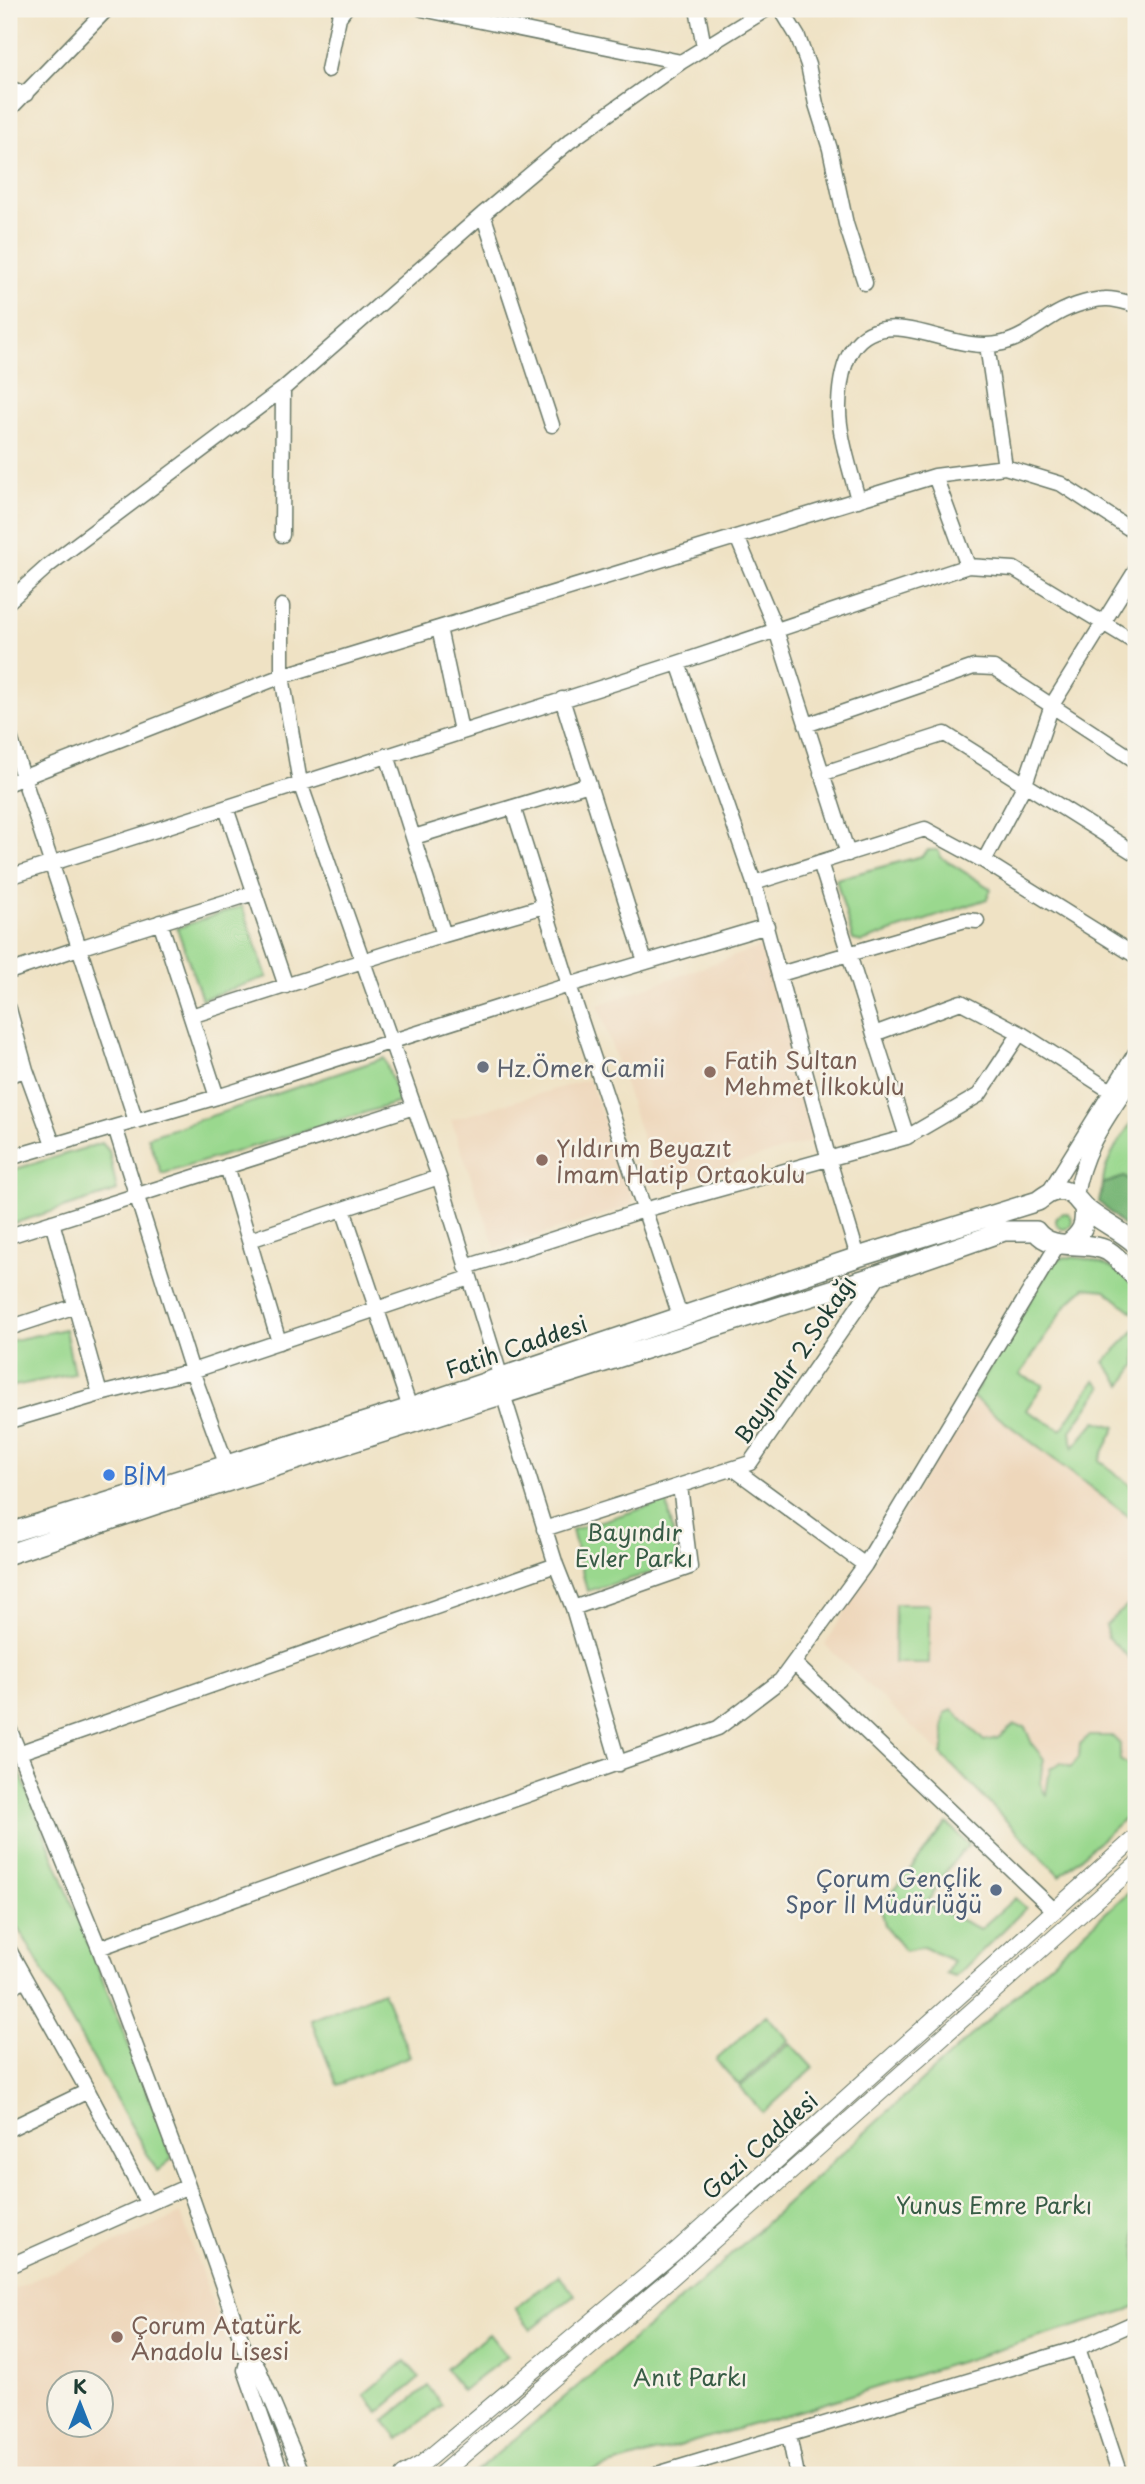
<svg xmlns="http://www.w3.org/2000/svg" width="1145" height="2484" font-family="'Playpen Sans',sans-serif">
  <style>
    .built { fill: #eed7bb; fill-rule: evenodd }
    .green { fill: #9ad88e; stroke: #5c8a61; stroke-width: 2 }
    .forest { fill: #7bb879; stroke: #4d7a56; stroke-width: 2 }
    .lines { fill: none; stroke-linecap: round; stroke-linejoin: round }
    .minor-casing { stroke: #687766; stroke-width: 17 }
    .tertiary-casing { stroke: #687766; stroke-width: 18 }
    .secondary-casing { stroke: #687766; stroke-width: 22 }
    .minor { stroke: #fff; stroke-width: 14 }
    .tertiary { stroke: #fff; stroke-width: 16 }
    .secondary { stroke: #fff; stroke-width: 19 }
    .worship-dot { fill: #6b7280; stroke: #f7f3e8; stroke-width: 2.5 }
    .education-dot { fill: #8d6e63; stroke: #f7f3e8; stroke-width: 2.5 }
    .shop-dot { fill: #3f7fe0; stroke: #f7f3e8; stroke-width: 2.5 }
    .service-dot { fill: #5c6f8a; stroke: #f7f3e8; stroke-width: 2.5 }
    .labels { text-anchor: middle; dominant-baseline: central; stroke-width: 5; stroke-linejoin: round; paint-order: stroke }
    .education-label { font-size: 23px; fill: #785e54; stroke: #f7f3e8; text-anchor: start }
    .worship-label { font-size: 23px; fill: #5b616d; stroke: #f7f3e8; text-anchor: start }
    .street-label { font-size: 23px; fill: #1f3d34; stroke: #f7f3e8 }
    .shop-label { font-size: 23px; fill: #366cbe; stroke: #f7f3e8; text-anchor: start }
    .park-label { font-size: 23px; fill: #385c46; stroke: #f7f3e8 }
    .service-label { font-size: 23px; fill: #4e5e75; stroke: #f7f3e8; text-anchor: end }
  </style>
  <rect width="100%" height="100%" fill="#f7f3e8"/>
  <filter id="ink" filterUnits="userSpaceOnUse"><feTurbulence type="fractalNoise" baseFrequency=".0143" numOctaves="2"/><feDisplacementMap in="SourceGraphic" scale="14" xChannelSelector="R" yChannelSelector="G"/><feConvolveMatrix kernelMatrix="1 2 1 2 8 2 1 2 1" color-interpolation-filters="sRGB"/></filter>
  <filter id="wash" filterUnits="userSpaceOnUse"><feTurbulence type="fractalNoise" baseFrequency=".00686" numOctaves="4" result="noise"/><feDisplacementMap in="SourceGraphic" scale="28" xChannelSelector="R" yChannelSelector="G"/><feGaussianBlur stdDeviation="1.57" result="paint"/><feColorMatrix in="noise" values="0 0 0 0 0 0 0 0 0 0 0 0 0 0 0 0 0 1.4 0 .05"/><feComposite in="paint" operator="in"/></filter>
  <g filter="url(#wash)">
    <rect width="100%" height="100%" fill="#efe2c4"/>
    <path class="built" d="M762 946 820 1139 658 1186 598 1005Z
      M589 1079 633 1200 630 1206 496 1249 451 1120Z
      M972 1397 1136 1520V1808L1060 1876 941 1754 825 1645Z
      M181 2214 273 2475H9V2291ZM60 2382H102V2424H60Z"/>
    <path class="green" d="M928 850H938L941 857 991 889 987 899 862 942 853 940 836 879 922 856Z
      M242 906 267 977 202 999 177 928Z
      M384 1058 400 1102 162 1174 148 1137Z
      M1136 1116V1185L1124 1177 1103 1184C1104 1159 1122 1137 1136 1116Z
      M102 1143 109 1151 117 1191 9 1225V1171Z
      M1056 1221a8 8 0 1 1 16 0a8 8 0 1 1-16 0Z
      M1065 1257C1092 1257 1117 1267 1136 1286V1315L1105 1290 1085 1288 1067 1304 1020 1375 1043 1385 1026 1410 1061 1430 1095 1380 1102 1387 1071 1431 1073 1448 1096 1421 1116 1427 1099 1460 1136 1490V1522L972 1397 1054 1261Z
      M65 1329 74 1374 9 1387V1341Z
      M1136 1329V1365L1122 1385 1104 1362Z
      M667 1501 679 1565 587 1591 572 1530Z
      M1136 1599V1664L1108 1638 1105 1625Z
      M895 1604H929V1663H894Z
      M953 1710 984 1741 998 1738 1014 1725 1025 1727 1032 1744 1044 1759C1041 1772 1038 1784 1046 1795L1050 1769 1061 1763 1071 1767 1079 1757 1080 1744 1089 1736H1112L1120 1744V1760L1136 1770V1808L1060 1876 941 1754C948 1741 941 1727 945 1713Z
      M9 1745 156 2114 172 2159 157 2171 9 1911Z
      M947 1823 969 1845C951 1862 938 1881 927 1904L980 1929 1015 1898 1026 1908 955 1977 946 1974 953 1961 923 1947 905 1951 885 1926 881 1906Z
      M1136 1885V2306L1128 2310 803 2410 578 2475H472L699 2284Z
      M383 1991 410 2056 337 2085 311 2020Z
      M766 2015 789 2040 739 2085 716 2060Z
      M790 2043 813 2068 763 2113 740 2087Z
      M559 2275 575 2295 531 2329 515 2308Z
      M489 2334 507 2356 462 2391 446 2369Z
      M405 2361 420 2378 379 2412 364 2395Z
      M428 2386 442 2405 399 2439 384 2421Z"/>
    <path class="forest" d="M1124 1177 1136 1185V1238L1099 1202 1103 1184Z"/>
  </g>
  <g filter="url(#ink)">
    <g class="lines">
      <defs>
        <path id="minor" d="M422 9 681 62
          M697 9 704 47
          M781 9 798 37 808 65 816 104 830 149 846 224 865 283
          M328 70 339 17 345 9
          M9 88 26 94
          M9 110 107 9
          M483 214 552 425
          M987 345 1005 467
          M935 476 968 566
          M858 500C851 471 838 434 839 406 840 364 852 322 904 329 936 333 970 351 1003 343 1020 339 1036 327 1050 318 1065 308 1087 300 1105 299 1115 298 1127 303 1136 305
          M282 535 283 389
          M737 537 776 630 848 854
          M9 601 49 565 283 389 483 214 570 141 681 62 767 9
          M282 606V676L300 783 439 1177 501 1378
          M439 628 461 731
          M678 663 754 883 829 1160 858 1257
          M562 699 645 962
          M806 725 974 667 994 668 1136 761
          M9 734 136 1121
          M387 755 444 935
          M821 774 945 734 1136 854
          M9 783 282 676 935 476 1005 467 1061 484 1136 533
          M513 807 569 985 680 1316
          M226 808 286 986
          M414 837 589 784
          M984 861 1025 784 1052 705 1136 570
          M820 862 874 1034 961 1002 1020 1033
          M9 877 678 663 968 566 1014 569 1136 643
          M754 883 925 829 984 861 1136 956
          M160 922 217 1097
          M9 972 79 948 254 893
          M780 974 965 920 977 921
          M9 1009 26 1070 53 1144
          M191 1016 444 935 544 906
          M874 1034 907 1137
          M9 1075 26 1070
          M115 1127 192 1371 227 1466
          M9 1158 217 1097 569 985 767 926
          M227 1166 279 1342
          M1049 1192 1136 1052
          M1076 1196C1084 1145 1109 1117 1136 1074
          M343 1209 410 1408
          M52 1222 100 1394
          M9 1236 414 1107
          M250 1240 439 1177
          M466 1267 644 1210 907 1137 979 1095 1020 1033 1111 1091
          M9 1328 76 1306
          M503 1394 556 1565 573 1608 619 1764
          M9 1421 100 1394 192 1371 469 1278
          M734 1469 865 1565
          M544 1529 750 1463 880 1275
          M573 1608 690 1567 680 1486
          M794 1663 1054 1910
          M9 1728 99 1948 188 2186 248 2359
          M18 1753 556 1565
          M99 1948 393 1842 718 1728 781 1680 865 1565 1058 1244
          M9 1950 88 2091 148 2204
          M9 1988 26 1980
          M9 2129 88 2091
          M9 2266 188 2186
          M1078 2348 1120 2475
          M789 2435 797 2475
          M282 2475 245 2370 248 2359 257 2365 303 2475
          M654 2475 1078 2348 1136 2322"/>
        <path id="tertiary" d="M403 2475 423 2463 677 2250 1136 1837
          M440 2475 669 2280 1136 1865"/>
        <path id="secondary" d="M1069 1243C1082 1233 1086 1225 1084 1208
          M9 1533 410 1408 858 1257 1038 1201C1046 1195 1053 1189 1064 1191 1075 1193 1078 1202 1085 1208 1101 1222 1121 1230 1136 1244
          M9 1554 157 1504 869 1278 1004 1231H1036C1052 1253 1086 1239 1108 1251 1118 1257 1128 1270 1136 1278"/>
      </defs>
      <use href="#minor" class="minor-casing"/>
      <use href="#tertiary" class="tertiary-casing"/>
      <use href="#secondary" class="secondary-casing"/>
      <use href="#minor" class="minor"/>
      <use href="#tertiary" class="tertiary"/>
      <use href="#secondary" class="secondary"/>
    </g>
  </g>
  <circle class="worship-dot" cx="483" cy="1067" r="7"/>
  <g class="education-dot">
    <circle cx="710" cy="1072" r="7"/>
    <circle cx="542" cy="1160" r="7"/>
    <circle cx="117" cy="2337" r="7"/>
  </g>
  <circle class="shop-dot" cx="109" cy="1475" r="7"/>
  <circle class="service-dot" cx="996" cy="1890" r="7"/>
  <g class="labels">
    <g class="education-label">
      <text x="724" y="1059">Fatih Sultan<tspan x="724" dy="26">Mehmet İlkokulu</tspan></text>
      <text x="556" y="1147">Yıldırım Beyazıt<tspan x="556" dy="26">İmam Hatip Ortaokulu</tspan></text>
      <text x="131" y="2324">Çorum Atatürk<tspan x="131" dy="26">Anadolu Lisesi</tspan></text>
    </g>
    <g class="worship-label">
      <text x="497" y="1067">Hz.Ömer Camii</text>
    </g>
    <g class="street-label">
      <text transform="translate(516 1346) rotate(-19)">Fatih Caddesi</text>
      <text transform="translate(794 1359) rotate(-56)">Bayındır 2.Sokağı</text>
      <text transform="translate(759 2145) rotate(-42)">Gazi Caddesi</text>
    </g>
    <g class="shop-label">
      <text x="123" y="1475">BİM</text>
    </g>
    <g class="park-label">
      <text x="634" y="1531">Bayındır<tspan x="634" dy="26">Evler Parkı</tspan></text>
      <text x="994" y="2204">Yunus Emre Parkı</text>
      <text x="690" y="2376">Anıt Parkı</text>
    </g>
    <g class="service-label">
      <text x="982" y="1877">Çorum Gençlik<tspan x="982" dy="26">Spor İl Müdürlüğü</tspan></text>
    </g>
  </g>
  <rect width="1145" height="2484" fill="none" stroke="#f7f3e8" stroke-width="35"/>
  <g transform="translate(80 2404)"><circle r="33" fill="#f7f3e8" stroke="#a1aaa0" stroke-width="2"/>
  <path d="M0-5L12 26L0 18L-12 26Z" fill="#1f6fb2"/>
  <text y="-10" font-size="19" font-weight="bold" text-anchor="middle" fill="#1f3d34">K</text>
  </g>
</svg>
